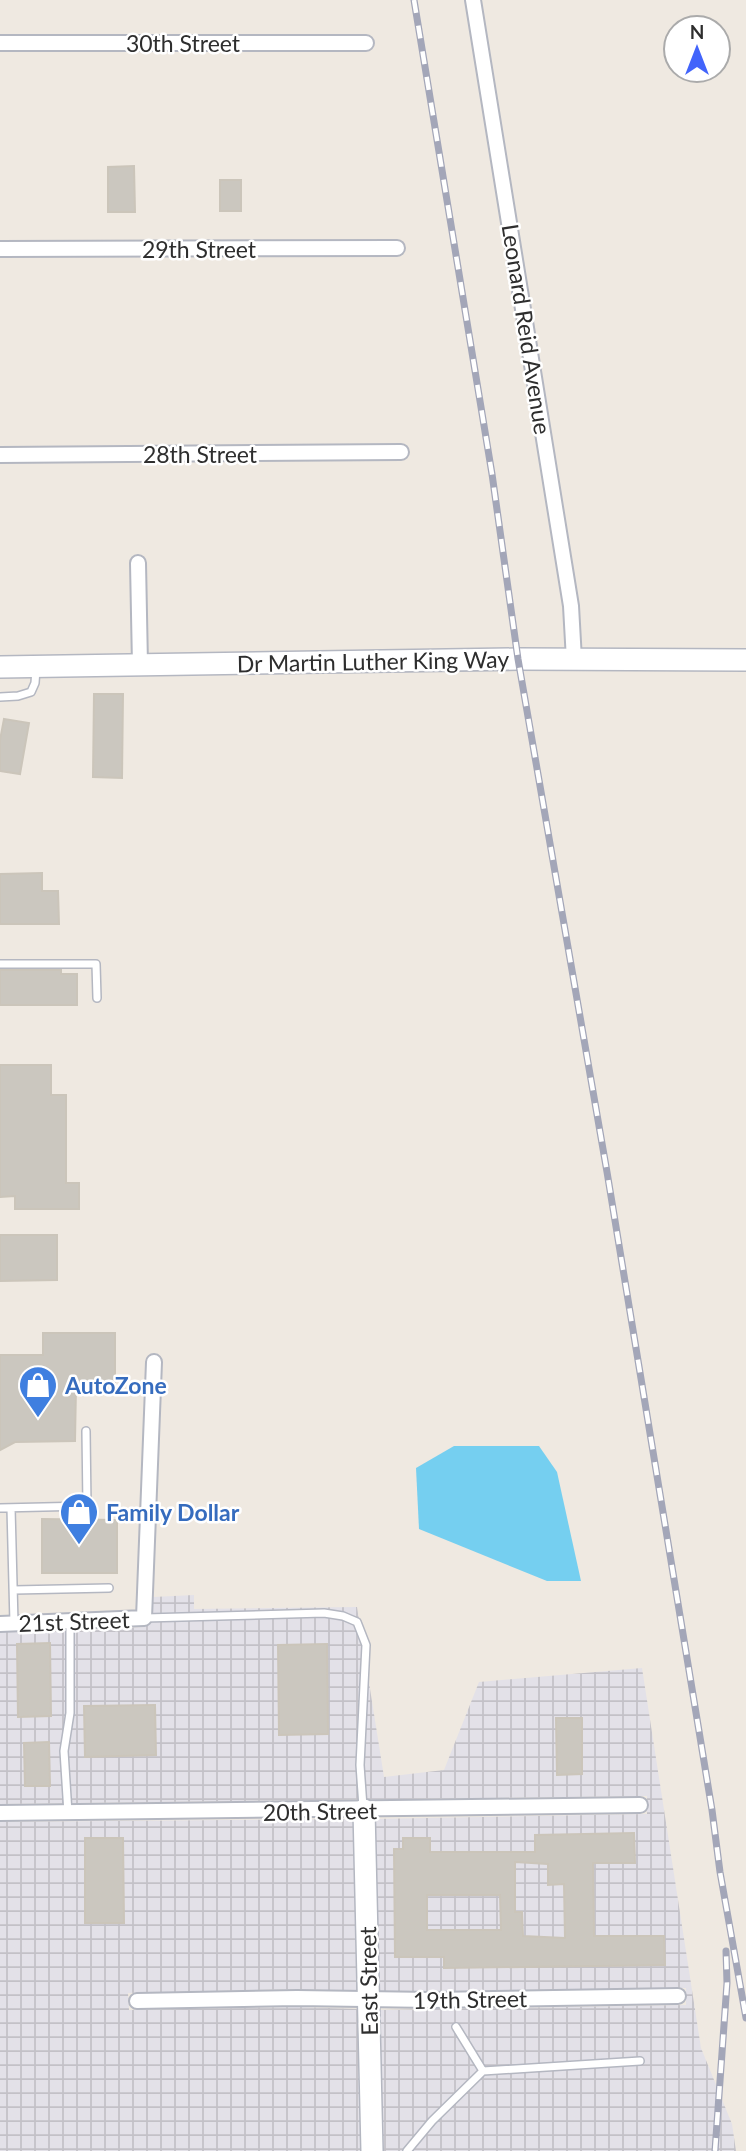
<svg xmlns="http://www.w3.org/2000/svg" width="746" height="2151" font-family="Lato,sans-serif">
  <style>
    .industrial { fill: url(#industrial-grid) }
    .water { fill: #75cff0 }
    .building { fill: #cbc7bf; stroke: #cbc5ba; stroke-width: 2; fill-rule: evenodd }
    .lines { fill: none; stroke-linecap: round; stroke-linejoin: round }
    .lane-casing { stroke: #b4b7c1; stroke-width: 10 }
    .street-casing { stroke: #b4b7c1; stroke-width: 18 }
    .secondary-casing { stroke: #b4b7c1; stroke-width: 24 }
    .lane { stroke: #fff; stroke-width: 7 }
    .street { stroke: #fff; stroke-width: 14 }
    .secondary { stroke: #fff; stroke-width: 21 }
    .rail-casing { stroke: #a3a6b8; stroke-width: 7 }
    .rail { stroke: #fff; stroke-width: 4.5; stroke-dasharray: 13; stroke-linecap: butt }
    .labels { text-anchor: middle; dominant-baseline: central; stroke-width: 5; stroke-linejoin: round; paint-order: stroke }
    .street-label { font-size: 23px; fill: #2e2e2e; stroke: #fff }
    .shop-label { font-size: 23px; font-weight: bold; fill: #366cbe; stroke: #fff; text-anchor: start }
  </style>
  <defs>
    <pattern id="industrial-grid" width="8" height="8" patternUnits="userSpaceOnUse" patternTransform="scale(1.75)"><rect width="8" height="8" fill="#e3e1e8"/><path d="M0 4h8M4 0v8" fill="none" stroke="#c3c1c7"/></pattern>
  </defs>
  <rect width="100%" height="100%" fill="#efe9e1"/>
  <path class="industrial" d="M194 1595V1609L357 1607 384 1777 444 1770 479 1682 642 1668 701 2048 732 2124 736 2151H380L377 2010 686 2005V1988L376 1992 372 1819 647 1814V1796L0 1804V1632L72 1631 144 1627 152 1618 153 1597Z
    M356 1819 360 1991 297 1989 128 1993 129 2010 297 2007 361 2009 364 2151H0V1822Z"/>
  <path class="water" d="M454 1446H539L557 1472 581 1581H547L419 1529 416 1468Z"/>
  <path class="building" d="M134 166 135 212H108V167Z
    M220 180H241V211H220Z
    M94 694H123L122 778 93 777Z
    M4 719 29 723 20 774 0 771V740Z
    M42 873V891H58L59 924H0V874Z
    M0 970H61V974H77V1005H0Z
    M0 1065H51V1095H66V1183H79V1209H15V1196L0 1197Z
    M0 1235H57V1280L0 1281Z
    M43 1333H115V1386H76L75 1441 15 1442 0 1450V1355H43Z
    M42 1519 117 1520V1573H42Z
    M50 1643 51 1716 18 1717 17 1644Z
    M327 1644 328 1734 279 1735 278 1645Z
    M155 1705 156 1755 85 1757 84 1706Z
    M556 1718H582V1774L557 1775Z
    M49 1742 50 1786H25L24 1743Z
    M634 1833 635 1863H593L594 1936H664L665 1965 444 1968V1957H395L394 1849H403V1838H430V1852H535V1835ZM515 1862 548 1864V1885L564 1884 565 1938 523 1936 522 1912H515ZM427 1895H500L501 1930H427Z
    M85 1838H123L124 1923H85Z"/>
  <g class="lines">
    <defs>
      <path id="lane" d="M0 697 18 696 31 692 35 683 36 669
        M0 964H96L97 998
        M0 1508 87 1506 86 1431
        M11 1508 14 1623
        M14 1590 109 1588
        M145 1618 324 1613 343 1616 357 1622 366 1645 360 1765 363 1807
        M68 1813 64 1751 70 1713V1622
        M456 2027 483 2071
        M407 2151 432 2121 483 2071 640 2061"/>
      <path id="street" d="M473 0 571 606 574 660
        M0 43H366
        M0 249 397 248
        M0 455 401 452
        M138 563 140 665
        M0 1624 144 1618 154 1362
        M0 1813 640 1805
        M137 2001 297 1998 431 2000 678 1996"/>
      <path id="secondary" d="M0 667 518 659 746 660
        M364 1810 372 2151"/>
    </defs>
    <use href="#lane" class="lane-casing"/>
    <use href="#street" class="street-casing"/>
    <use href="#secondary" class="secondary-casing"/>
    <use href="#lane" class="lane"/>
    <use href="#street" class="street"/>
    <use href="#secondary" class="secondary"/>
    <defs>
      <path id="rail" d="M414 0 492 474 518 659 607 1172 712 1810 720 1872 746 2018
        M715 2151 727 1983 726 1951"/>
    </defs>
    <use href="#rail" class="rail-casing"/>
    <use href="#rail" class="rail"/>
  </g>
  <defs>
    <symbol id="shop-pin" viewBox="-11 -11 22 30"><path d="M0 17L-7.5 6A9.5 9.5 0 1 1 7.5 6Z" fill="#3f7fe0" stroke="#fff"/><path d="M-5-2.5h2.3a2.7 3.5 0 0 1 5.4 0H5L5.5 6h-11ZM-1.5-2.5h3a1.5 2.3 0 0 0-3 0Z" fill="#fff"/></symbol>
  </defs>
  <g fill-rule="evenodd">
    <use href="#shop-pin" x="16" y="1363" width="44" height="60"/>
    <use href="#shop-pin" x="57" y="1490" width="44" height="60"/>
  </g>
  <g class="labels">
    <g class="street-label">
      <text x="183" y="43">30th Street</text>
      <text x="199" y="249">29th Street</text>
      <text transform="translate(527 329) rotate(81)">Leonard Reid Avenue</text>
      <text x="200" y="454">28th Street</text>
      <text transform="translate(373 661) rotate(-1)">Dr Martin Luther King Way</text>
      <text transform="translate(74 1621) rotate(-2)">21st Street</text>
      <text transform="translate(320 1811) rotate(-1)">20th Street</text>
      <text transform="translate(368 1981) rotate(-91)">East Street</text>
      <text transform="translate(470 1999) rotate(-1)">19th Street</text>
    </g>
    <g class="shop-label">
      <text x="65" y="1385">AutoZone</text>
      <text x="106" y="1512">Family Dollar</text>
    </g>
  </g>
  <g transform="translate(697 49)"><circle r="33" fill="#ffffff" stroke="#ababab" stroke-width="2"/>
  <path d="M0-5L12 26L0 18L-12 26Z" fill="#4264fb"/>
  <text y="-10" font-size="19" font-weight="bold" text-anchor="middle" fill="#2e2e2e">N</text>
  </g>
</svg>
